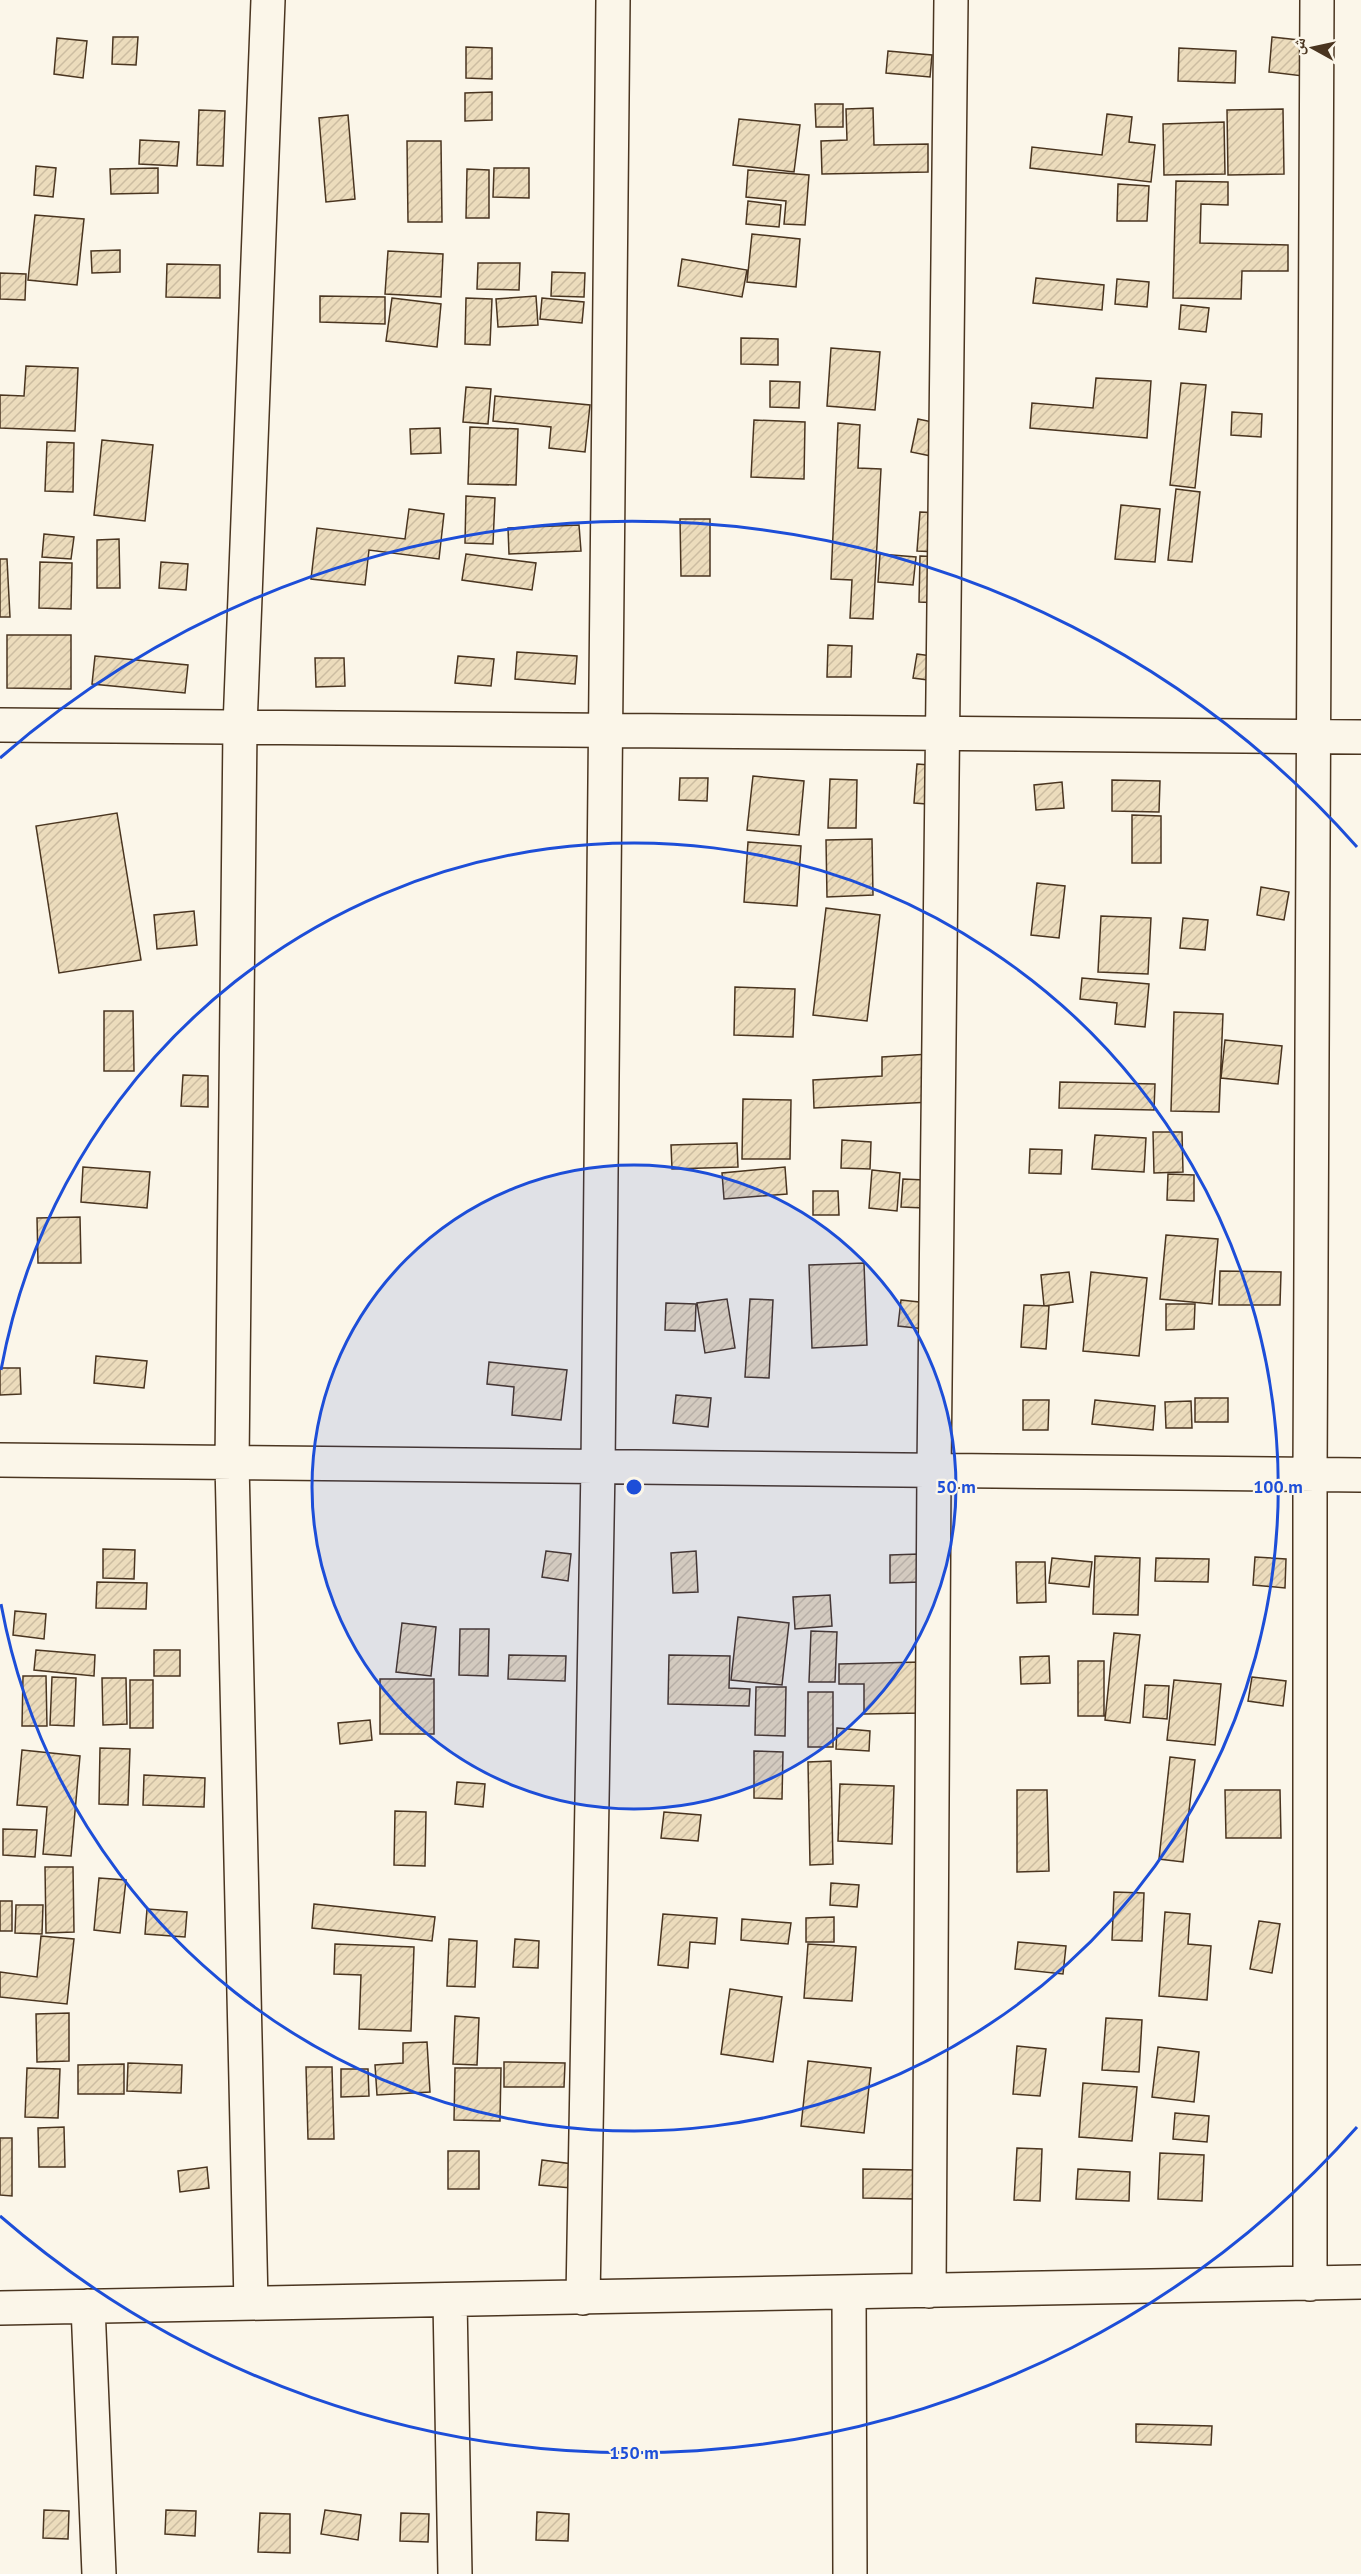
<svg xmlns="http://www.w3.org/2000/svg" width="1361" height="2574" font-family="'PT Sans','Noto Naskh Arabic',sans-serif">
  <style>
    .building { fill: url(#building-hatch); stroke: #4a3520; stroke-width: 1.5 }
    .lines { fill: none; stroke-linecap: round; stroke-linejoin: round }
    .street-casing { stroke: #4a3520; stroke-width: 36 }
    .street { stroke: #fbf6e9; stroke-width: 33 }
    .ring { fill: none; stroke: #1d4ed8; stroke-width: 3 }
    .centre { fill: #1d4ed8; stroke: #fbf6e9; stroke-width: 3 }
    .ring-label { font-size: 18px; text-anchor: middle; font-weight: bold; fill: #1d4ed8; stroke: #fbf6e9; stroke-width: 4.5; stroke-linejoin: round; paint-order: stroke }
  </style>
  <defs>
    <pattern id="building-hatch" width="6" height="6" patternUnits="userSpaceOnUse" patternTransform="scale(1.5)"><rect width="6" height="6" fill="#ecdcbc"/><path d="M-1 1l2-2M0 6l6-6M5 7l2-2" fill="none" stroke="#ccbda1"/></pattern>
  </defs>
  <rect width="100%" height="100%" fill="#fbf6e9"/>
  <path class="building" d="M113 37H138L136 65 112 64Z
    M1272 37 1308 41 1303 76 1269 72Z
    M57 38 87 41 83 78 54 74Z
    M466 47 492 48V79L466 78Z
    M1179 48 1236 51 1235 83 1178 81Z
    M888 51 932 55 930 77 886 73Z
    M492 92V120L465 121V93Z
    M815 104H843V127H816Z
    M873 108 874 145 928 144V172L822 174 821 141 847 140 846 109Z
    M1283 109 1284 174 1228 175 1227 110Z
    M199 110 225 111 223 166 197 165Z
    M1107 114 1132 117 1129 142 1155 145 1151 182 1030 168 1032 147 1102 155Z
    M348 115 355 199 326 202 319 118Z
    M739 119 800 125 794 172 733 165Z
    M1224 122 1225 174 1164 175 1163 124Z
    M140 140 179 142 177 166 139 164Z
    M407 141H441L442 222H408Z
    M36 166 56 168 53 197 34 195Z
    M158 168V193L111 194 110 169Z
    M494 168H529V198L493 197Z
    M467 169 489 170V218H466Z
    M748 170 809 175 805 225 784 224 786 201 746 197Z
    M1176 181 1228 182V205L1201 204 1200 243 1288 245V271H1242L1241 299 1173 298Z
    M1118 184 1149 186 1147 221H1117Z
    M748 201 781 205 779 227 746 224Z
    M35 215 84 219 77 285 28 280Z
    M752 234 800 239 796 287 747 282Z
    M120 250V272L92 273 91 251Z
    M388 251 443 254 441 297 385 294Z
    M682 259 747 270 742 297 678 286Z
    M478 263H520L519 290 477 289Z
    M167 264 220 265V298L166 297Z
    M552 272 585 273 584 297 551 296Z
    M0 273 26 274 25 300 0 299Z
    M1036 278 1104 285 1102 310 1033 303Z
    M1117 279 1149 282 1147 307 1115 304Z
    M320 296 385 297V324L320 322Z
    M536 296 538 325 498 327 496 299Z
    M392 298 441 304 437 347 386 341Z
    M466 298 492 299 490 345 465 344Z
    M542 298 584 302 582 323 540 319Z
    M1181 305 1209 308 1206 332 1179 329Z
    M741 338 778 339V365L741 364Z
    M831 348 880 352 875 410 827 406Z
    M26 366 78 368 75 431 0 428V395L24 396Z
    M1096 378 1151 381 1147 438 1030 428 1032 403 1093 408Z
    M770 381 800 382 799 408 770 407Z
    M1181 383 1206 385 1195 488 1170 485Z
    M466 387 491 389 488 424 463 422Z
    M495 396 590 405 585 452 549 448 551 427 493 421Z
    M1232 412 1262 414 1261 437 1231 435Z
    M918 419 942 424 936 457 911 452Z
    M754 420 805 422 804 479 751 477Z
    M838 423 860 425 858 468 881 469 873 619 850 618 852 580 831 579Z
    M470 427 518 429 516 485 468 484Z
    M440 428 441 453 411 454 410 429Z
    M102 440 153 445 145 521 94 515Z
    M47 442 74 443 73 492 45 491Z
    M1176 489 1200 492 1192 562 1168 560Z
    M466 496 495 498 493 544 465 543Z
    M1121 505 1160 509 1155 562 1115 559Z
    M409 509 444 514 439 559 369 550 365 585 311 579 317 528 405 539Z
    M920 512 942 513 939 552 917 551Z
    M680 519H710V576H681Z
    M579 525 581 551 509 554 508 528Z
    M44 534 74 537 71 559 42 557Z
    M119 539 120 588H97V540Z
    M466 554 536 563 532 590 462 580Z
    M880 554 916 557 913 585 878 582Z
    M920 556 942 557 941 603 919 602Z
    M0 559H7L10 617H0Z
    M40 562 72 563 71 609 39 608Z
    M161 562 188 564 186 590 159 588Z
    M7 635H71V689L7 688Z
    M828 645 852 646 851 677H827Z
    M517 652 577 656 575 684 515 679Z
    M917 654 946 658 943 682 913 678Z
    M95 656 188 665 185 693 92 684Z
    M458 656 494 659 491 686 455 683Z
    M315 658H344L345 686 316 687Z
    M917 764 955 767 953 806 914 803Z
    M753 776 804 781 799 835 747 830Z
    M680 778H708L707 801 679 800Z
    M830 779 857 780 856 828H828Z
    M1112 780 1160 781 1159 812 1112 811Z
    M1062 782 1064 808 1036 810 1034 785Z
    M117 813 141 960 59 973 36 826Z
    M1132 815 1161 816V863H1132Z
    M872 839 873 895 827 897 826 840Z
    M748 842 801 846 797 906 744 902Z
    M1037 883 1065 886 1059 938 1031 935Z
    M1261 887 1289 892 1284 920 1257 915Z
    M826 908 880 915 867 1021 813 1015Z
    M194 911 197 945 157 949 154 915Z
    M1101 916 1151 918 1148 974 1098 972Z
    M1183 918 1208 920 1205 950 1180 948Z
    M1082 978 1149 984 1145 1027 1115 1024 1117 1003 1080 999Z
    M735 987 795 989 793 1037 734 1035Z
    M104 1011H133L134 1071H104Z
    M1174 1012 1223 1014 1219 1112 1171 1111Z
    M1225 1040 1282 1046 1278 1084 1221 1078Z
    M929 1054 931 1102 814 1108 813 1080 882 1076V1057Z
    M183 1075 208 1076V1107L181 1106Z
    M1060 1082 1155 1084 1154 1110 1059 1108Z
    M743 1099 791 1100 790 1159H742Z
    M1153 1132H1182L1183 1172 1154 1173Z
    M1095 1135 1146 1138 1144 1172 1092 1169Z
    M842 1140 871 1142 870 1169 841 1168Z
    M737 1143 738 1167 672 1169 671 1145Z
    M1030 1149 1062 1150 1061 1174 1029 1173Z
    M83 1167 150 1172 147 1208 81 1202Z
    M785 1167 787 1194 724 1199 722 1173Z
    M872 1170 900 1173 897 1211 869 1208Z
    M1168 1174 1194 1175V1201L1167 1200Z
    M903 1179 925 1180 924 1208 901 1207Z
    M813 1191H838L839 1215H813Z
    M80 1217 81 1263H38L37 1218Z
    M1166 1235 1218 1239 1212 1304 1160 1299Z
    M864 1263 867 1345 812 1348 809 1265Z
    M1220 1271 1281 1272 1280 1305H1219Z
    M1069 1272 1073 1302 1044 1306 1041 1275Z
    M1091 1272 1147 1278 1139 1356 1083 1351Z
    M727 1299 735 1348 705 1353 697 1303Z
    M750 1299 773 1300 769 1378 745 1377Z
    M901 1300 928 1303 925 1329 898 1326Z
    M666 1303 696 1304 695 1331 665 1330Z
    M1166 1304H1195L1194 1329 1166 1330Z
    M1024 1305 1049 1306 1046 1349 1021 1347Z
    M96 1356 147 1361 144 1388 94 1383Z
    M489 1362 567 1370 561 1420 512 1415 514 1387 487 1384Z
    M0 1368H20L21 1394 0 1395Z
    M676 1395 711 1398 708 1427 673 1423Z
    M1195 1398H1228V1422H1195Z
    M1023 1400H1049L1048 1430H1023Z
    M1095 1400 1155 1406 1153 1430 1092 1424Z
    M1191 1401 1192 1428H1166L1165 1402Z
    M103 1549 135 1550 134 1579 103 1578Z
    M546 1551 571 1554 568 1581 542 1577Z
    M696 1551 698 1592 673 1593 671 1553Z
    M919 1554 921 1582 890 1583V1555Z
    M1095 1556 1140 1558 1138 1615 1093 1614Z
    M1255 1557 1286 1559 1285 1588 1253 1585Z
    M1052 1558 1092 1562 1089 1587 1049 1583Z
    M1156 1558 1209 1559 1208 1582 1155 1581Z
    M1016 1562H1045L1046 1602 1017 1603Z
    M97 1582 147 1583 146 1609 96 1608Z
    M830 1595 832 1626 795 1629 793 1597Z
    M15 1611 46 1614 44 1639 13 1635Z
    M738 1617 789 1623 782 1685 731 1680Z
    M402 1623 436 1627 431 1676 396 1672Z
    M460 1629H489L488 1676 459 1675Z
    M811 1631 837 1632 835 1682H809Z
    M1114 1633 1140 1635 1130 1723 1105 1720Z
    M36 1650 95 1655 94 1676 34 1670Z
    M154 1650H180V1676H154Z
    M509 1655 566 1656 565 1681 508 1679Z
    M669 1655 730 1656 729 1688 750 1689 749 1706 668 1704Z
    M1049 1656 1050 1683 1021 1684 1020 1657Z
    M1078 1661H1104V1716H1078Z
    M921 1662 922 1713 864 1714V1684H839V1664Z
    M23 1676H46L47 1726H22Z
    M52 1677 76 1678 74 1726 50 1725Z
    M1252 1677 1286 1681 1283 1706 1248 1701Z
    M102 1678H126L127 1724 103 1725Z
    M380 1679H434V1734H380Z
    M130 1680H153V1728H130Z
    M1174 1680 1221 1684 1215 1745 1167 1740Z
    M1145 1685 1169 1686 1167 1719 1143 1717Z
    M756 1687H786L785 1736 755 1735Z
    M808 1692H833V1747H808Z
    M370 1720 372 1740 340 1744 338 1723Z
    M837 1728 870 1731 869 1751 836 1749Z
    M100 1748 130 1749 128 1805 99 1804Z
    M22 1750 80 1756 71 1856 43 1854 47 1807 17 1805Z
    M754 1751 783 1752 782 1799 754 1798Z
    M1170 1757 1195 1760 1183 1862 1159 1859Z
    M831 1761 833 1864 810 1865 808 1762Z
    M144 1775 205 1778 204 1807 143 1805Z
    M457 1782 485 1784 483 1807 455 1804Z
    M840 1784 894 1786 892 1844 838 1841Z
    M1017 1790H1047L1049 1871 1017 1872Z
    M1225 1790H1280L1281 1838H1226Z
    M395 1811 426 1812 425 1866 394 1865Z
    M664 1812 701 1815 698 1841 661 1838Z
    M3 1829 37 1830 35 1857 3 1855Z
    M45 1867H73L74 1932 46 1933Z
    M99 1878 126 1880 120 1933 94 1930Z
    M831 1883 859 1885 857 1907 830 1905Z
    M1114 1892 1144 1893 1142 1941 1112 1940Z
    M0 1901H12V1931H0Z
    M314 1904 435 1917 432 1941 312 1928Z
    M16 1905H43L42 1934 15 1933Z
    M147 1909 187 1912 185 1937 145 1934Z
    M1165 1912 1190 1914 1188 1944 1211 1946 1207 2000 1159 1996Z
    M663 1914 717 1918 715 1944 690 1942 688 1968 658 1965Z
    M834 1917V1942H806V1918Z
    M742 1919 791 1923 788 1944 741 1940Z
    M1259 1921 1280 1924 1272 1973 1250 1969Z
    M41 1936 74 1939 67 2004 0 1997V1972L37 1977Z
    M449 1939 477 1941 475 1987 447 1986Z
    M515 1939 539 1941 538 1968 513 1967Z
    M1018 1942 1066 1946 1063 1974 1015 1969Z
    M335 1944 414 1947 411 2031 359 2029 361 1975 334 1974Z
    M808 1944 856 1947 852 2001 804 1998Z
    M730 1989 782 1997 773 2062 721 2054Z
    M69 2013V2061L37 2062 36 2014Z
    M455 2016 479 2018 477 2065 453 2064Z
    M1106 2018 1142 2020 1139 2072 1102 2070Z
    M427 2042 430 2092 377 2095 375 2065 403 2063V2043Z
    M1017 2046 1046 2049 1040 2096 1013 2094Z
    M1158 2047 1199 2052 1194 2102 1152 2097Z
    M808 2061 871 2068 864 2133 801 2126Z
    M504 2062 565 2063 564 2087H504Z
    M128 2063 182 2065 181 2093 127 2091Z
    M124 2064V2094H78V2065Z
    M306 2067H332L334 2139H308Z
    M27 2068 60 2069 58 2118 25 2117Z
    M455 2068H501L500 2121 454 2120Z
    M341 2069H368L369 2096 341 2097Z
    M1083 2083 1137 2087 1132 2141 1079 2137Z
    M1175 2113 1209 2116 1207 2142 1173 2139Z
    M64 2127 65 2167H39L38 2128Z
    M0 2138H12V2196L0 2195Z
    M1017 2148 1042 2149 1040 2201 1014 2200Z
    M448 2151H479V2189H448Z
    M1160 2153 1204 2155 1202 2201 1158 2199Z
    M542 2160 573 2164 571 2188 539 2185Z
    M207 2167 209 2188 180 2192 178 2171Z
    M863 2169 915 2170V2199L863 2198Z
    M1078 2169 1130 2172 1129 2201 1076 2199Z
    M1136 2424 1212 2426 1211 2445 1136 2442Z
    M44 2510 69 2511 68 2539 43 2538Z
    M166 2510 196 2511 195 2536 165 2534Z
    M325 2510 361 2515 358 2540 321 2534Z
    M537 2512 569 2514 568 2541 536 2540Z
    M260 2513 290 2514V2553L258 2552Z
    M401 2513 429 2514 428 2542 400 2541Z"/>
  <g class="lines">
    <defs>
      <path id="street" d="M0 725 1361 737
        M0 1460 1361 1475
        M1310 2284V1475L1317 0
        M929 2291 934 1471 951 0
        M849 2293 850 2574
        M583 2298 598 1467 613 0
        M450 2300 455 2574
        M251 2303 232 1463 240 727 268 0
        M88 2306 99 2574
        M0 2308 1361 2282"/>
    </defs>
    <use href="#street" class="street-casing"/>
    <use href="#street" class="street"/>
  </g>
  <circle cx="634" cy="1487" r="322" fill="#1d4ed8" fill-opacity=".12"/>
  <g class="ring">
    <circle cx="634" cy="1487" r="322"/>
    <path d="M1 1370A644 644 0 1 1 1 1604"/>
    <path d="M1357 2127A966 966 0 0 1 0 2216M0 758A966 966 0 0 1 1357 847"/>
  </g>
  <circle cx="634" cy="1487" r="9" class="centre"/>
  <g class="ring-label">
    <text x="956" y="1493">50 m</text>
    <text x="1278" y="1493">100 m</text>
    <text x="634" y="2459">150 m</text>
  </g>
  <g transform="translate(1313 48) rotate(278)" stroke="#fbf6e9" stroke-width="4.5" paint-order="stroke">
  <path d="M0-4.5L10 22L0 15L-10 22Z" fill="#4a3520"/>
  <text y="-9" font-size="16" font-weight="bold" text-anchor="middle" fill="#4a3520">ش</text>
  </g>
</svg>
